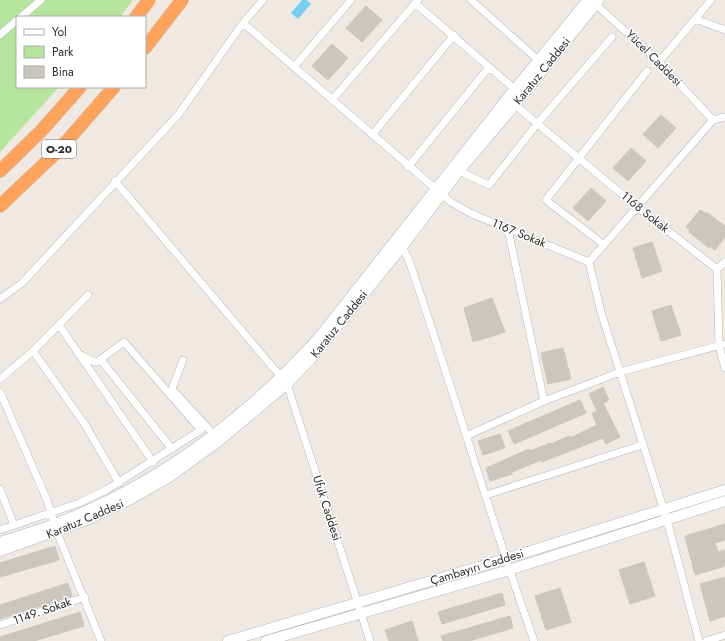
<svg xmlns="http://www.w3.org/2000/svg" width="725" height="641" font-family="Jost,sans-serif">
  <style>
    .green { fill: #b6e59e }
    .water { fill: #75cff0 }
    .building { fill: #cbc7bf; stroke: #cbc5ba }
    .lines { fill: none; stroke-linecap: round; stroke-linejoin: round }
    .street-casing { stroke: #b4b7c1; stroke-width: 8 }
    .secondary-casing { stroke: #b4b7c1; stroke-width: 11 }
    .highway-casing { stroke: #c9c9c9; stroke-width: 14 }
    .street { stroke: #fff; stroke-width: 7 }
    .secondary { stroke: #fff; stroke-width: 10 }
    .highway { stroke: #ffa35c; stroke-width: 13 }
    .labels { text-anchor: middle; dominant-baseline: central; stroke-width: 3; stroke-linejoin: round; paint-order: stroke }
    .shield { fill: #fff; stroke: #6d6d6d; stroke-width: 1 }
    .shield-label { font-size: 11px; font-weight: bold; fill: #2e2e2e }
    .street-label { font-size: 12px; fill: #2e2e2e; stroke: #fff }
  </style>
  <rect width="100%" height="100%" fill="#efe9e1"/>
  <path class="green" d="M0 0H133L120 17H17V87H59L0 152Z"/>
  <path class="water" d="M302 0H306L311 4 298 19 291 13Z"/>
  <path class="building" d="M366 6 382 20 362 42 346 28Z
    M332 44 348 58 328 80 312 66Z
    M661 115 676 128 658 148 643 134Z
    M631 148 646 161 628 181 613 168Z
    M591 188 606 201 588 221 573 208Z
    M700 210 705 213 706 212 725 226V237L715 250 710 246 709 248 689 232 690 230 686 227Z
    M652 242 662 271 642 278 633 248Z
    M492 298 505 332 473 342 464 308Z
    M671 305 681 335 661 341 652 311Z
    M563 348 571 379 548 384 541 353Z
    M603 387 609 400 603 403 620 437 606 444 603 438 542 462 541 460 512 472V474L490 481 486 468 529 449 530 451 550 443 551 444 569 436 570 438 597 425 592 413 597 411 589 394Z
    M580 400 586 413 514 444 508 431Z
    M500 434 505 448 483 455 478 441Z
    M725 524V540L715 543 718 552 725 550V566L695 575 685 536Z
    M55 546 59 560 0 577V563Z
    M644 562 655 596 630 604 619 570Z
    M725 577V616L710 621 700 584Z
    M68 583 72 596 0 619V605Z
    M560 588 571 622 546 630 535 596Z
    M502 593 505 605 442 624 438 612Z
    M80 612 84 626 34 641H0V637Z
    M510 616 513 628 469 641H443L441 636Z
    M412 621 418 641H389L385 630Z"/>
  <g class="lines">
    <defs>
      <path id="street" d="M471 0 538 60
        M592 1 657 60 713 120
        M415 3 518 92
        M21 17 41 0
        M695 19 725 30
        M243 23 451 202 472 214 589 262
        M0 35 17 20
        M659 62 711 0
        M294 67 351 0
        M332 100 418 0
        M515 105 636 206 717 269 719 346 725 368
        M713 120 725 117
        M372 135 454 35
        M408 167 489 67
        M459 171 489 185 537 124 612 37
        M115 181 287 384 370 641
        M508 229 544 401
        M603 244 546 200 647 71
        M402 247 408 258C452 385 489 514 534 641
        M589 262 601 312 667 520 699 641
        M589 262 713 120
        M717 269 725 262
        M0 299 22 283 178 115 243 23 263 0
        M59 325 153 462
        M33 351 84 423 119 483
        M101 360 172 449
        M183 360 172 389 217 438
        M0 379 33 351 88 295
        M0 392 47 500 57 532 101 641
        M466 436 544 401 620 372 725 344
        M0 489 14 525
        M486 495 642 445
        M0 530 79 503 106 490 201 430 124 342 97 362C91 363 86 356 79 354
        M0 625 85 597
        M706 641 725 635"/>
      <path id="secondary" d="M0 542C18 536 37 531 55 524 160 483 245 419 320 336L514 90 588 0
        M0 551 89 519 131 499 168 478 219 441 287 384 310 360 402 247 459 171 515 105 599 0
        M228 641 505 559 725 490
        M266 641 509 570 725 501"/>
      <path id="highway" d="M136 17 149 0
        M145 48 182 0
        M0 171 42 130 80 87
        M0 206 60 149 114 87"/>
    </defs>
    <use href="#street" class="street-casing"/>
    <use href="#secondary" class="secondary-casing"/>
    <use href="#highway" class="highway-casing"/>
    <use href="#street" class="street"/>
    <use href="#secondary" class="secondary"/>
    <use href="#highway" class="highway"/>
  </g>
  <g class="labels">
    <rect class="shield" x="42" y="140" width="34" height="18" rx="3"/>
    <g class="shield-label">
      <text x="59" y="149">O-20</text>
    </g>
    <g class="street-label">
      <text transform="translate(654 58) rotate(45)">Yücel Caddesi</text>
      <text transform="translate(542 71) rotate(-51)">Karatuz Caddesi</text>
      <text transform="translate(645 212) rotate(39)">1168 Sokak</text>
      <text transform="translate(519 233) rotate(22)">1167 Sokak</text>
      <text transform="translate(339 324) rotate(-51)">Karatuz Caddesi</text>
      <text transform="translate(327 508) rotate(72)">Ufuk Caddesi</text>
      <text transform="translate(85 519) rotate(-23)">Karatuz Caddesi</text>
      <text transform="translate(477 567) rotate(-17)">Çambayırı Caddesi</text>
      <text transform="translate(42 611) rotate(-19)">1149. Sokak</text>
    </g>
  </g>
  <rect x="16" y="16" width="130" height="72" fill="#ffffff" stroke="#ababab"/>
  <rect x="24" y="29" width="20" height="6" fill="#ffffff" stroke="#ababab"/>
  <text x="52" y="36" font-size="12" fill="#2e2e2e">Yol</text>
  <rect x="24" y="46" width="20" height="12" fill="#b6e59e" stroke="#ababab"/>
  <text x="52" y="56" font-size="12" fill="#2e2e2e">Park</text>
  <rect x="24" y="66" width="20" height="12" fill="#cbc7bf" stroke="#ababab"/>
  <text x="52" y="76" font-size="12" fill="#2e2e2e">Bina</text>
</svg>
